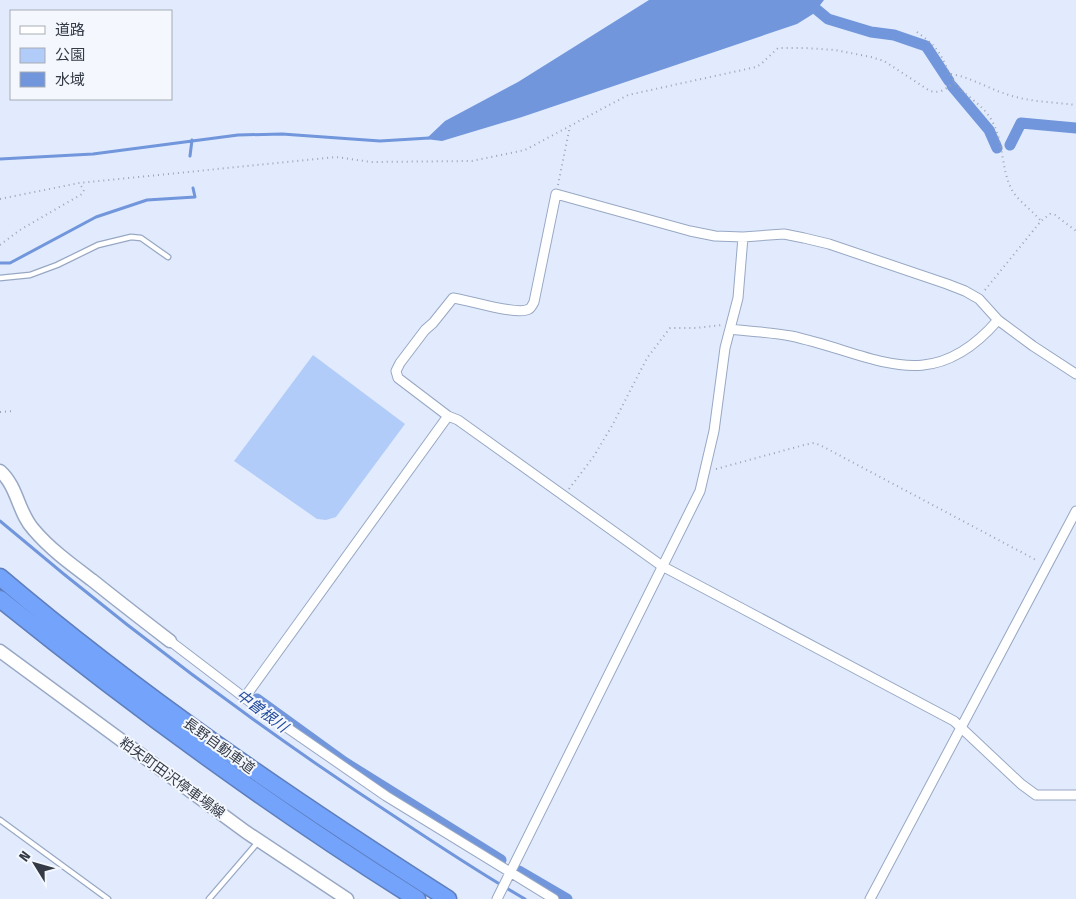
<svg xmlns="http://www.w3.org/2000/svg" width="1076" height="899" font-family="'Fira Sans Condensed','Noto Sans JP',sans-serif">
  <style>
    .green { fill: #b2ccf9 }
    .water { fill: #7196dc }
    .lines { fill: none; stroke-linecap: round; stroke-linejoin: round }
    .stream { stroke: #7196dc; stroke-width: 3 }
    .canal { stroke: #7196dc; stroke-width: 11 }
    .lane-casing { stroke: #98a8c4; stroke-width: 7 }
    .street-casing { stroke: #98a8c4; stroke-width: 11 }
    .secondary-casing { stroke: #98a8c4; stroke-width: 15 }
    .highway-casing { stroke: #5e7ebc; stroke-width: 19 }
    .path { stroke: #9da5b5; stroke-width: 2; stroke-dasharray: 1 4; stroke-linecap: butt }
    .lane { stroke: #fff; stroke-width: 4.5 }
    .street { stroke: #fff; stroke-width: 9 }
    .secondary { stroke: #fff; stroke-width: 12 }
    .highway { stroke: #74a3fc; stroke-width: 16 }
    .labels { text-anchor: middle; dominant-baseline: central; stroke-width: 4; stroke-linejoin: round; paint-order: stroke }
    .street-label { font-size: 14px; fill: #343a46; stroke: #f4f8fe }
    .water-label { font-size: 15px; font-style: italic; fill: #234b9e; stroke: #f4f8fe }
  </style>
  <rect width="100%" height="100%" fill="#e1ebfd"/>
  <path class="green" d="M313 355 405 424 336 517 326 520 317 519 234 461Z"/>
  <path class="water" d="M649 0H824L813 14 797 24 522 117 442 141 426 139 445 121 518 82Z"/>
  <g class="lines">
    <path class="stream" d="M190 156 192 140
      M0 159 93 154 238 135 282 134 380 141 429 138
      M0 263H10L96 217 147 200 195 197 193 188
      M0 521C126 628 259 728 397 818 439 846 481 874 525 899"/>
    <path class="canal" d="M795 0 816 9 828 19 871 32 894 35 926 46 949 81
      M952 86 989 130 997 148
      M1010 145 1021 123 1076 128
      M257 699 344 762 501 860
      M519 871 567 899"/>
    <defs>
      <path id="lane" d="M0 278 30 275 57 265 98 245 131 237 141 238 168 257
        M0 820 108 899
        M209 899 259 841"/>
      <path id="street" d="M731 329C751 332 772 332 791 336 875 354 929 400 998 320
        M1076 374 1033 346 998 320 979 299 965 291 947 284 829 244 804 238 784 234 743 237 715 236 690 231 556 194 534 302C533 304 531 308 529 309 517 316 469 300 453 298L433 323 425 330 400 363 396 371 398 378 448 416 458 420 662 566 954 721 1021 784 1036 795H1076
        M170 641 250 702 386 796 554 899
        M245 697 448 416
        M497 899 700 491 714 431 725 348 738 298 743 237
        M870 899 1076 511"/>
      <path id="secondary" d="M0 471C18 487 18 513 34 530 50 549 72 565 92 580 118 601 144 621 170 641
        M0 651 246 832 347 899"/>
      <path id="highway" d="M0 577C140 696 293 800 448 899
        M0 599C134 707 272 808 417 899"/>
    </defs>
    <use href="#lane" class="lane-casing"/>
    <use href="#street" class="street-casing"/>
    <use href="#secondary" class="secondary-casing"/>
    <use href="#highway" class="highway-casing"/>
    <path class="path" d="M917 32C926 39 935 45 941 56 946 64 949 75 955 83 966 97 983 104 992 121 1004 142 1001 170 1012 190 1019 202 1032 210 1041 221
      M951 74C970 77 987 88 1006 94 1028 102 1053 102 1076 105
      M558 185 570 126
      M0 199 79 183 336 157 371 162 472 161 525 150 628 95 756 67 761 64 778 48H805L835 50 871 57 884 61 930 91C941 94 947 88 954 82
      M0 245 20 230 82 194 84 190 79 183
      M985 290 1041 221 1050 214 1055 215 1076 231
      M0 412 15 411
      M716 469 804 445 814 443 820 445 1038 561
      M569 489 594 456 613 424 647 358 670 328H696L722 325"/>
    <use href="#lane" class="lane"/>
    <use href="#street" class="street"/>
    <use href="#secondary" class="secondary"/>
    <use href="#highway" class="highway"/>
  </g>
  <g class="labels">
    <g class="street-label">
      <text transform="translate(219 746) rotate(36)">長野自動車道</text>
      <text transform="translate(172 778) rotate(36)">粕矢町田沢停車場線</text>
    </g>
    <g class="water-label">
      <text transform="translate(262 711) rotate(37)">中曽根川</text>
    </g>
  </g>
  <rect x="10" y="10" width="162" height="90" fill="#f4f8fe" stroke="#a7acb4"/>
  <rect x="20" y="26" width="25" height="8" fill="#ffffff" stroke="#a7acb4"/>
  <text x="55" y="35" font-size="15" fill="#343a46">道路</text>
  <rect x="20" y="48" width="25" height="15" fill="#b2ccf9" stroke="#a7acb4"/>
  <text x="55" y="60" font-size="15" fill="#343a46">公園</text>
  <rect x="20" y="72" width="25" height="15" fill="#7196dc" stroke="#a7acb4"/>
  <text x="55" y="85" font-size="15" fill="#343a46">水域</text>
  <g transform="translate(35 864) rotate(307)" stroke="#f4f8fe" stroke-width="4" paint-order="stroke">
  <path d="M0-4L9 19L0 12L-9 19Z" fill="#343a46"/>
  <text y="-8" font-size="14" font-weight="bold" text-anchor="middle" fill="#343a46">N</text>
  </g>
</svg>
